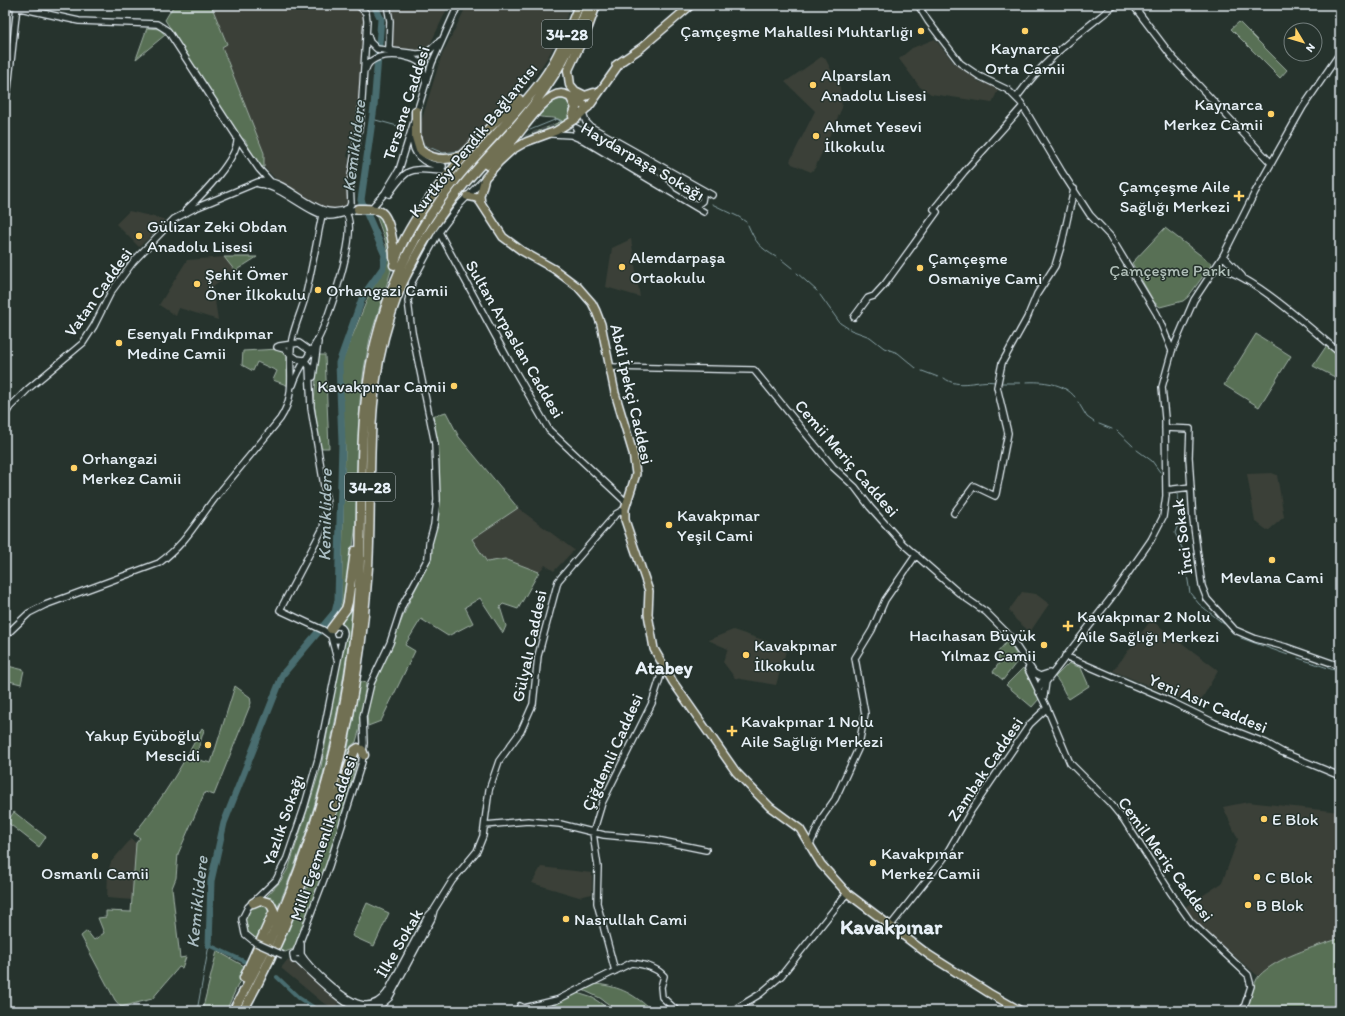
<svg xmlns="http://www.w3.org/2000/svg" width="1345" height="1016" font-family="Itim,sans-serif">
  <style>
    .built { fill: #3a4038 }
    .green { fill: #587055; stroke: #a0b0a6 }
    .lines { fill: none; stroke-linecap: round; stroke-linejoin: round }
    .stream { stroke: #89a2a6; stroke-width: 1 }
    .canal { stroke: #4a6d6f; stroke-width: 4 }
    .river { stroke: #4a6d6f; stroke-width: 7 }
    .minor-tunnel { stroke: #43504b; stroke-width: 5.5; stroke-dasharray: 5.5 3; stroke-linecap: butt }
    .minor-casing { stroke: #e8f1f8; stroke-width: 8 }
    .major-casing { stroke: #e8f1f8; stroke-width: 10 }
    .highway-casing { stroke: #e8f1f8; stroke-width: 11 }
    .minor { stroke: #26332d; stroke-width: 5.5 }
    .major { stroke: #716f52; stroke-width: 7 }
    .highway { stroke: #716f52; stroke-width: 8 }
    .minor-bridge-casing { stroke: #e8f1f8; stroke-width: 8; stroke-linecap: butt }
    .minor-bridge { stroke: #26332d; stroke-width: 5.5 }
    .poi-dot { fill: #ffd166; stroke: #26332d; stroke-width: 1.5 }
    .labels { text-anchor: middle; dominant-baseline: central; stroke-width: 3; stroke-linejoin: round; paint-order: stroke }
    .shield { fill: #26332d; stroke: #aeb8bb; stroke-width: 1 }
    .shield-label { font-size: 16px; font-weight: bold; fill: #e8f1f8 }
    .poi-label { font-size: 17px; fill: #e8f1f8; stroke: #26332d; text-anchor: start }
    .street-label { font-size: 17px; fill: #e8f1f8; stroke: #26332d }
    .park-label { font-size: 17px; fill: #aebdb7; stroke: #26332d }
    .water-label { font-size: 18px; font-style: italic; fill: #a9bcc1; stroke: #26332d }
    .quarter-label { font-size: 19px; font-weight: bold; fill: #e8f1f8; stroke: #26332d }
    .district-label { font-size: 21px; font-weight: bold; fill: #e8f1f8; stroke: #26332d }
  </style>
  <rect width="100%" height="100%" fill="#26332d"/>
  <filter id="ink" filterUnits="userSpaceOnUse"><feTurbulence type="fractalNoise" baseFrequency=".025" numOctaves="2"/><feDisplacementMap in="SourceGraphic" scale="8" xChannelSelector="R" yChannelSelector="G"/><feConvolveMatrix kernelMatrix="1 2 1 2 8 2 1 2 1" color-interpolation-filters="sRGB"/></filter>
  <g filter="url(#ink)">
    <path class="built" d="M211 5H352L366 18 359 111 347 156 349 158 347 203 346 206 328 209 279 182 264 167V153L222 46 227 43Z
      M389 5H449L427 51 390 48Z
      M467 5H572L551 52 542 66 518 96 466 149 457 154 443 156 435 155 423 148 419 138 420 125 441 57Z
      M935 39 955 64 980 82 999 88 992 103 931 94 920 87 899 59 912 48Z
      M821 57 825 58 840 87 842 108 815 168 811 172 792 164 790 161 815 111 785 82Z
      M129 211 163 219 166 222 139 247 116 224Z
      M631 239 640 297 606 287 612 248Z
      M224 257 235 271 213 287 218 320 179 308 176 316 159 305 187 260Z
      M1272 473 1277 475 1284 517 1268 531 1255 521 1247 474Z
      M518 508 574 550 554 571 545 565 539 572 505 559 486 562 472 539Z
      M1022 592 1036 594 1049 604 1030 632 1016 620 1009 610Z
      M1151 620 1218 670 1198 706 1113 671Z
      M733 630 787 648 776 685 735 678 723 662 728 649 708 640Z
      M1248 802 1340 812V932L1338 939 1304 951 1275 964 1258 976 1213 938 1193 919 1185 907 1222 883 1238 839 1223 807Z
      M131 839 136 843 132 900 107 898 108 872 111 862Z
      M541 867 592 873V894L579 897 532 883Z
      M288 959 340 1001 334 1008 322 1002 281 968Z"/>
    <path class="green" d="M174 5H211L227 44 222 47 264 153V167L259 166 245 140 240 137 165 20Z
      M1239 22 1287 70 1280 78 1231 29Z
      M147 28 160 29 165 35 136 59Z
      M564 99 572 105V117L549 131 516 144 532 134 562 121C555 116 546 119 537 116 545 107 552 100 564 99Z
      M376 215 381 217 389 238 392 257 391 271 370 338 364 369 360 401 356 523 347 594 343 607 335 619 327 626 337 613 341 602 345 449 341 364 371 290 385 269 388 254 385 240Z
      M1165 228 1212 264 1188 297 1183 301 1160 307 1154 302 1132 263Z
      M224 257H257L235 271Z
      M1256 334 1291 356 1259 407 1224 385Z
      M1327 345 1340 356V369L1335 377 1313 366Z
      M279 349 285 352 287 356 289 386 273 380 277 371 257 362 253 371 242 365 243 351Z
      M318 355H325L329 448H320L314 403Z
      M446 412 459 437 518 508 472 539 487 562 505 559 539 572 518 609 503 604 500 607 506 626 503 633 480 598 465 607 473 623 448 636 421 619 405 645 415 651 381 721 368 726 367 714 373 688 410 600 429 562 439 504 438 443 432 416Z
      M357 570C346 687 324 801 277 909L275 902 266 897 280 882 289 867 321 767 342 652 346 636V628L340 624Z
      M1008 640 1019 659 1003 680 993 672 999 663 998 652Z
      M1069 663 1081 668 1089 686 1069 699C1063 692 1062 684 1055 677Z
      M8 666 24 670 21 684 5 680Z
      M1023 668 1039 699 1032 707 1006 685Z
      M360 681 366 683 362 709 361 724 356 742 351 746 345 764Z
      M235 686 250 697 251 703 214 795 205 792 178 854 176 878 172 888 180 958 186 957 182 968 179 967 152 999 121 1007 115 1000 81 936 87 931 94 940 104 933 98 918 106 917V911L131 912 136 843 140 838 134 834C163 798 181 768 202 728L204 730 195 759 211 763Z
      M357 755 358 758 329 862 298 941 293 949 285 952 279 949 311 879Z
      M14 812 46 837 39 847 7 822Z
      M367 903 389 913 374 946 352 936Z
      M260 904H265L271 909 258 940C240 931 241 912 260 904Z
      M1338 939 1340 940V1011H1247C1249 1003 1254 981 1259 976 1277 957 1314 947 1338 939Z
      M217 951 246 967 226 1011H202Z
      M596 984C622 987 633 994 653 1011H618L600 998 583 990Z
      M577 993 593 998 612 1011H547L549 1007Z"/>
    <g class="lines">
      <path class="stream" d="M372 119 401 127
        M530 130 557 119 562 122
        M424 145 443 153 460 151
        M684 185 698 193
        M712 204 739 217 746 222
        M748 225C756 243 759 247 776 257
        M782 260 792 268
        M797 273 817 291
        M820 295 840 323 851 330 870 337 884 348 898 353 916 368
        M922 371 938 377
        M944 378C959 390 977 379 995 382
        M1026 382C1042 381 1064 383 1075 397
        M1002 383H1020
        M1078 402 1087 417 1094 422
        M1099 424 1112 429
        M1117 431 1133 446
        M1137 450 1152 461 1160 472
        M1178 494 1180 519 1175 533 1183 550 1190 593 1199 604 1224 624
        M1241 638 1288 655
        M1298 658 1340 672
        M197 1011 209 945"/>
      <path class="canal" d="M209 945 248 963
        M277 977 299 998 319 1011"/>
      <path class="river" d="M209 945 211 881 224 823 283 674 335 612 338 600 342 442 339 363 363 296 383 268 385 255 361 200 374 107 381 19 374 5"/>
      <path class="minor-tunnel" d="M556 133 562 131 576 132
        M510 145C530 137 554 121 576 128
        M443 166 471 162 489 153"/>
      <defs>
        <path id="minor" d="M6 5 79 21 157 24 168 31 237 137 259 169 270 181
          M387 5 390 21 389 47 391 51
          M918 5 928 21 960 63 979 76 1008 90 1021 103 1062 172 1090 215 1110 236 1157 314 1172 351
          M1133 5 1173 58 1271 163
          M368 36 370 42 377 49 417 54 427 53 440 41
          M366 69C370 50 413 53 422 65L425 81
          M1017 97C1044 59 1079 34 1115 5
          M5 101 8 89 17 6
          M578 112 583 114 586 122 591 127 712 195
          M576 128 663 174 675 178
          M576 132 659 179 671 191
          M413 133C410 154 423 165 443 166
          M552 134 571 135 583 140 704 212
          M259 184C282 186 310 215 329 216 341 216 350 210 361 208
          M389 194C409 165 410 169 443 171
          M351 204 350 182 361 115 367 21 366 13 358 5
          M692 204H698L702 201 703 195 699 190
          M374 205 385 193 399 170 432 63 458 5
          M934 209 964 172 1023 106
          M186 210C200 197 240 157 237 137
          M439 232 508 359 549 430 627 503
          M1223 256 1242 276
          M1215 268C1248 270 1313 331 1340 353
          M854 317 868 298 874 296 885 284 937 212
          M279 346 299 343 313 353
          M277 347 284 349 297 359 304 360 309 366 311 408 327 504 323 528 280 610 323 630 331 636 337 659
          M610 367 754 370 833 467 855 487 870 507 903 544 960 594 986 612 1008 634 1034 673 1040 676 1049 673
          M313 377 318 342
          M293 385C299 365 310 356 318 339 328 320 361 227 345 212
          M5 415 10 407 28 389 83 343 94 326 111 292 133 262 174 219 193 209 258 182 266 181C294 184 318 224 349 208L351 203
          M1165 428 1190 429 1189 457 1193 520 1202 586 1207 599 1235 630 1256 639 1286 647 1340 666
          M1166 490 1191 487
          M954 513 974 486 995 496 996 494 1008 433 997 387 1002 363 1027 318 1037 294 1055 266 1062 243 1074 189
          M330 633a7 7 0 1 1 14 0a7 7 0 1 1-14 0Z
          M5 636 29 613 45 605 159 563C186 543 195 524 215 498 236 472 258 446 280 419 298 392 287 369 292 339 295 325 301 312 305 298 312 269 317 239 323 210
          M1065 656 1172 702 1215 723 1266 743 1282 752 1340 776
          M1028 669 1047 708 1070 763 1110 803 1124 820 1171 893 1191 922 1248 975 1251 986 1243 1011
          M1038 692 1041 683 1047 675
          M1044 696 1046 682 1111 598 1151 540 1163 517 1166 496 1165 418 1162 387 1172 351 1194 300 1223 256 1255 192 1303 107 1340 53
          M485 825 528 821 560 824 604 835 657 840 706 850
          M810 844 823 816 835 799 858 749 865 714 855 658 872 630 885 600 916 555
          M891 925 944 858 971 811 1030 724 1047 708
          M256 943 245 934 242 919 248 907 276 880 287 858 304 808 318 759 343 635
          M296 952 329 866 362 762 364 743 363 717 371 683 390 643 402 606 428 558 429 543 434 525 437 500 435 444 412 332 408 301 412 282 439 232 460 204 485 178
          M301 954V944
          M300 960H294L293 954 300 953C309 968 345 1003 364 1005 374 1006 381 1001 387 993L428 916 434 910
          M298 961C311 973 349 1011 365 1011 375 1010 382 1005 389 998L432 918 434 910 452 881 477 851 483 836 489 790 499 761 521 731 533 704 538 656 558 581 616 514 625 509
          M615 971 597 903 598 867 593 833 602 803 652 703 661 675 662 663
          M520 1006 524 1008 557 1000 631 963C642 964 656 967 664 976L661 987 662 997 677 1011
          M732 1011 760 994 781 976 847 893"/>
        <path id="major" d="M620 63 591 104 577 118 556 131 526 142 512 150 499 162 485 178 480 196 481 203 503 237 522 251 554 269 578 287 592 303 596 311 601 324 615 393 633 453 636 474 625 509V520L649 591 648 614 654 649 673 682 736 772 770 807 800 829 821 864 847 893 929 955 989 993 1021 1011
          M616 65 641 48 691 5
          M467 196 477 198 481 203"/>
        <path id="highway" d="M577 92 585 96 594 93
          M571 98 576 108 573 116
          M582 99 570 85 568 70 588 27 596 5
          M416 111V137L420 150C432 160 447 161 461 156L519 99
          M487 165C495 157 505 149 513 140 523 129 545 94 561 94 573 95 578 104 588 107
          M358 209C365 209 375 208 381 212 390 218 394 247 394 258
          M394 265C404 229 440 183 465 155
          M331 629 346 609 348 602 355 551
          M326 829 355 750 358 748 362 750 364 755
          M244 978 274 911 270 903 260 900 253 903
          M233 1011C307 883 350 731 359 584 364 496 355 407 381 322 396 269 422 221 457 178 485 144 517 114 543 79 559 57 569 30 579 5
          M243 1011C319 875 358 721 368 567 373 481 363 400 390 317 403 275 425 236 451 201 473 170 502 144 526 114 553 81 574 45 588 5"/>
      </defs>
      <use href="#minor" class="minor-casing"/>
      <use href="#major" class="major-casing"/>
      <use href="#highway" class="highway-casing"/>
      <use href="#minor" class="minor"/>
      <use href="#major" class="major"/>
      <use href="#highway" class="highway"/>
      <defs>
        <path id="minor-bridge" d="M256 943 283 955"/>
      </defs>
      <use href="#minor-bridge" class="minor-bridge-casing"/>
      <use href="#minor-bridge" class="minor-bridge"/>
    </g>
  </g>
  <g class="poi-dot">
    <circle cx="921" cy="31" r="4"/>
    <circle cx="1025" cy="31" r="4"/>
    <circle cx="813" cy="85" r="4"/>
    <circle cx="1271" cy="114" r="4"/>
    <circle cx="816" cy="136" r="4"/>
    <path d="M1237 190h4v4h4v4h-4v4h-4v-4h-4v-4h4z"/>
    <circle cx="139" cy="236" r="4"/>
    <circle cx="622" cy="267" r="4"/>
    <circle cx="920" cy="268" r="4"/>
    <circle cx="197" cy="284" r="4"/>
    <circle cx="318" cy="290" r="4"/>
    <circle cx="119" cy="343" r="4"/>
    <circle cx="454" cy="386" r="4"/>
    <circle cx="74" cy="468" r="4"/>
    <circle cx="669" cy="525" r="4"/>
    <circle cx="1272" cy="560" r="4"/>
    <path d="M1066 620h4v4h4v4h-4v4h-4v-4h-4v-4h4z"/>
    <circle cx="1044" cy="645" r="4"/>
    <circle cx="746" cy="655" r="4"/>
    <path d="M730 725h4v4h4v4h-4v4h-4v-4h-4v-4h4z"/>
    <circle cx="208" cy="745" r="4"/>
    <circle cx="1264" cy="819" r="4"/>
    <circle cx="95" cy="856" r="4"/>
    <circle cx="873" cy="863" r="4"/>
    <circle cx="1257" cy="877" r="4"/>
    <circle cx="1248" cy="905" r="4"/>
    <circle cx="566" cy="919" r="4"/>
  </g>
  <g class="labels">
    <g class="shield">
      <rect x="542" y="20" width="50" height="28" rx="3"/>
      <rect x="345" y="473" width="50" height="28" rx="3"/>
    </g>
    <g class="shield-label">
      <text x="567" y="34">34-28</text>
      <text x="370" y="487">34-28</text>
    </g>
    <g class="poi-label">
      <text x="913" y="31" text-anchor="end">Çamçeşme Mahallesi Muhtarlığı</text>
      <text x="1025" y="48" text-anchor="middle">Kaynarca<tspan x="1025" dy="20">Orta Camii</tspan></text>
      <text x="821" y="75">Alparslan<tspan x="821" dy="20">Anadolu Lisesi</tspan></text>
      <text x="1263" y="104" text-anchor="end">Kaynarca<tspan x="1263" dy="20">Merkez Camii</tspan></text>
      <text x="824" y="126">Ahmet Yesevi<tspan x="824" dy="20">İlkokulu</tspan></text>
      <text x="1230" y="186" text-anchor="end">Çamçeşme Aile<tspan x="1230" dy="20">Sağlığı Merkezi</tspan></text>
      <text x="147" y="226">Gülizar Zeki Obdan<tspan x="147" dy="20">Anadolu Lisesi</tspan></text>
      <text x="630" y="257">Alemdarpaşa<tspan x="630" dy="20">Ortaokulu</tspan></text>
      <text x="928" y="258">Çamçeşme<tspan x="928" dy="20">Osmaniye Cami</tspan></text>
      <text x="205" y="274">Şehit Ömer<tspan x="205" dy="20">Öner İlkokulu</tspan></text>
      <text x="326" y="290">Orhangazi Camii</text>
      <text x="127" y="333">Esenyalı Fındıkpınar<tspan x="127" dy="20">Medine Camii</tspan></text>
      <text x="446" y="386" text-anchor="end">Kavakpınar Camii</text>
      <text x="82" y="458">Orhangazi<tspan x="82" dy="20">Merkez Camii</tspan></text>
      <text x="677" y="515">Kavakpınar<tspan x="677" dy="20">Yeşil Cami</tspan></text>
      <text x="1272" y="577" text-anchor="middle">Mevlana Cami</text>
      <text x="1077" y="616">Kavakpınar 2 Nolu<tspan x="1077" dy="20">Aile Sağlığı Merkezi</tspan></text>
      <text x="1036" y="635" text-anchor="end">Hacıhasan Büyük<tspan x="1036" dy="20">Yılmaz Camii</tspan></text>
      <text x="754" y="645">Kavakpınar<tspan x="754" dy="20">İlkokulu</tspan></text>
      <text x="741" y="721">Kavakpınar 1 Nolu<tspan x="741" dy="20">Aile Sağlığı Merkezi</tspan></text>
      <text x="200" y="735" text-anchor="end">Yakup Eyüboğlu<tspan x="200" dy="20">Mescidi</tspan></text>
      <text x="1272" y="819">E Blok</text>
      <text x="881" y="853">Kavakpınar<tspan x="881" dy="20">Merkez Camii</tspan></text>
      <text x="95" y="873" text-anchor="middle">Osmanlı Camii</text>
      <text x="1265" y="877">C Blok</text>
      <text x="1256" y="905">B Blok</text>
      <text x="574" y="919">Nasrullah Cami</text>
    </g>
    <g class="street-label">
      <text transform="translate(406 103) rotate(-72)">Tersane Caddesi</text>
      <text transform="translate(473 140) rotate(-51)">Kurtköy-Pendik Bağlantısı</text>
      <text transform="translate(643 161) rotate(30)">Haydarpaşa Sokağı</text>
      <text transform="translate(98 292) rotate(-55)">Vatan Caddesi</text>
      <text transform="translate(515 339) rotate(60)">Sultan Arpaslan Caddesi</text>
      <text transform="translate(632 394) rotate(77)">Abdi İpekçi Caddesi</text>
      <text transform="translate(847 458) rotate(49)">Cemii Meriç Caddesi</text>
      <text transform="translate(1182 537) rotate(-97)">İnci Sokak</text>
      <text transform="translate(529 646) rotate(-78)">Gülyalı Caddesi</text>
      <text transform="translate(1208 703) rotate(23)">Yeni Asır Caddesi</text>
      <text transform="translate(612 752) rotate(-66)">Çiğdemli Caddesi</text>
      <text transform="translate(985 769) rotate(-56)">Zambak Caddesi</text>
      <text transform="translate(283 820) rotate(-71)">Yazlık Sokağı</text>
      <text transform="translate(323 838) rotate(-71)">Milli Egemenlik Caddesi</text>
      <text transform="translate(1166 859) rotate(54)">Cemil Meriç Caddesi</text>
      <text transform="translate(399 943) rotate(-60)">İlke Sokak</text>
    </g>
    <g class="park-label">
      <text x="1170" y="270">Çamçeşme Parkı</text>
    </g>
    <g class="water-label">
      <text transform="translate(354 146) rotate(-83)">Kemiklidere</text>
      <text transform="translate(325 515) rotate(-89)">Kemiklidere</text>
      <text transform="translate(197 902) rotate(-84)">Kemiklidere</text>
    </g>
    <g class="quarter-label">
      <text x="664" y="667">Atabey</text>
    </g>
    <g class="district-label">
      <text x="891" y="926">Kavakpınar</text>
    </g>
  </g>
  <rect width="1345" height="1016" fill="none" stroke="#26332d" stroke-width="20"/>
  <rect x="10" y="10" width="1325" height="996" fill="none" stroke="#e8f1f8" stroke-width="1.5" filter="url(#ink)"/>
  <g transform="translate(1303 42) rotate(128)"><circle r="19" fill="#26332d" stroke="#747f7e"/>
  <path d="M0-3L7 15L0 10L-7 15Z" fill="#ffd166"/>
  <text y="-6" font-size="11" font-weight="bold" text-anchor="middle" fill="#e8f1f8">N</text>
  </g>
</svg>
